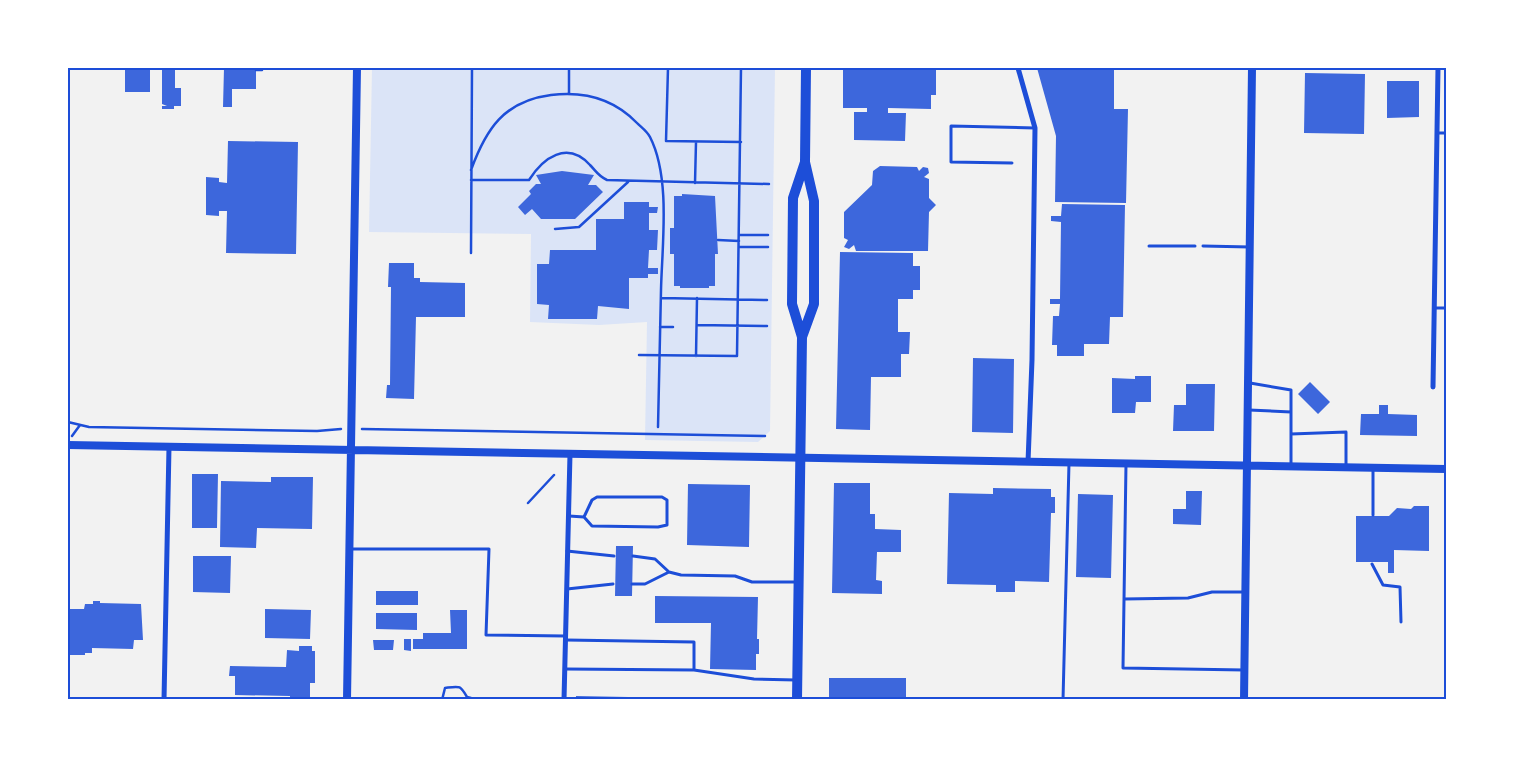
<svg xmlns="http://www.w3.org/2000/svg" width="1514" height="767" font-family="'Sofia Sans Condensed',sans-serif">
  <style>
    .green { fill: #dbe4f7 }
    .building { fill: #3d67dc }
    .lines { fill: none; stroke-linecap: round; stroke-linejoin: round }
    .path { stroke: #1d4ed8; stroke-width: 2.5 }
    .service { stroke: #1d4ed8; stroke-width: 3 }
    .minor { stroke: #1d4ed8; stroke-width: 5 }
    .tertiary { stroke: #1d4ed8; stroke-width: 8 }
    .primary { stroke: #1d4ed8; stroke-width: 10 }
    .neatline { fill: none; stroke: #1d4ed8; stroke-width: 2 }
  </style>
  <rect width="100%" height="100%" fill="#f2f2f2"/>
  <path class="green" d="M372 68H775L770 431 758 442 645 440 647 322 599 325 530 322 531 234 369 232Z"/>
  <path class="building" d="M125 68H150V92H125Z
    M162 68H175V88H181V106H174V109H162V106H167L162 104Z
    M224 68H256V89H232V107H223Z
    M843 68H936V95H931V109L888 108V113H906L905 141 854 140V112H867V108H843Z
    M1037 68H1114V109H1128L1126 203 1055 202 1056 136Z
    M1305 73 1365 74 1364 134 1304 133Z
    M1387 81H1419V117L1387 118Z
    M228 141 298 142 296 254 226 253 227 211H219V216L206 215V177L219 178V182L227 183Z
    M880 166 917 167 919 171 923 167 928 168 929 173 924 177 929 179V198L936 205 929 212 928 251H856L854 245 849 249 844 247 848 240 844 238V212L872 185 873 171Z
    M562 171 594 175 588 185H596L603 192 575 219H541L532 209 525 215 518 207 531 194 529 191 536 184H541L536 175Z
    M682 194 715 196 718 254H715V286H709V288H680V286H674V254H670V228H674V196H682Z
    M624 202H649V207H658L657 213H649V230H658L657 250H649L648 268H658V274H648V278H629V309L598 306 597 319H548L549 305 537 304V264H549L550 250H596V219H624Z
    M1062 204 1125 205 1123 317H1110L1109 344H1084V356H1057V345H1052L1053 316H1059L1060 304H1050V299H1060L1061 222 1051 221V216H1061Z
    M840 252 913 253V266H920V290H913V299H898V332H910L909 354H901V377H871L870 430 836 429Z
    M389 263H414V278H420V282L465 283V317H416L414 399 386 398 387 385H390L391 287H388Z
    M973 358 1014 359 1013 433 972 432Z
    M1135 376H1151V402H1136L1135 413H1112V378L1135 379Z
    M1310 382 1330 402 1318 414 1298 394Z
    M1186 384H1215L1214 431H1173L1174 405H1186Z
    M1379 405H1388V414L1417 415V436L1360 435 1361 414H1379Z
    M192 474H218L217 528H192Z
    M271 477H313L312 529 257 528 256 548 220 547 221 481 271 482Z
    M834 483H870V514H875V529L901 530V552H877L876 580 882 581V594L832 593Z
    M688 484 750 485 749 547 687 545Z
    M993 488 1051 489V497H1055V513H1051L1049 582 1015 581V592H996V585L947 584 949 493 993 494Z
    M1186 491H1202L1201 525 1173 524V509H1186Z
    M1078 494 1113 495 1111 578 1076 577Z
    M1414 506H1429V551L1394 550V573H1388V562H1356V516H1389L1397 508 1411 509Z
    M616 546H633L632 596H615Z
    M193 556H231L230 593 193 592Z
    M376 591H418V605H376Z
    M655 596 758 597 757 639H759V654H756V670L710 669 711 623H655Z
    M93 601H100V603L141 604 143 640H134L133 649 92 648V653H85V655H68V609H84L85 604H93Z
    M265 609 311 610 310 639 265 638Z
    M450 610H467V649H413V639H423V633H451Z
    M376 613H417V630L376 629Z
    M404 639H411V651L404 650Z
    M373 640H394L393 650H374Z
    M299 646H312V651H315V683H310V700H290V696L235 695V676H229L230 666 286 667 287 650 299 651Z
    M829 678H906V700H829Z
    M576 696 681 698V700H576Z"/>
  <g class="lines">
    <path class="path" d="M668 68 666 141 741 142
      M256 70H262V68
      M569 93V68
      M471 170C486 129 504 101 551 95 584 91 614 99 637 123 641 127 647 131 650 137 671 178 662 245 661 290 660 336 659 381 658 427
      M471 180H529C543 158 567 140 590 165 596 171 598 176 607 180L769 184
      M695 183 696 142
      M555 229 579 227 628 182
      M739 235H768
      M718 240 739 241
      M739 247H768
      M471 253 472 68
      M661 298 767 300
      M697 325 767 326
      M660 327H673
      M639 355 737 356 741 68
      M696 356 697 298
      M68 422 89 427 317 431 341 429
      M362 429 765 436
      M72 436 80 425
      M528 503 554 475
      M442 700 445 688C460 686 460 685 467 697L471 698"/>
    <path class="service" d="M1437 133H1446
      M1012 163 951 162V126L1035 128
      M1149 246H1195
      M1203 246 1250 247
      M1435 308H1446
      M1250 383 1291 390V467
      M1249 410 1291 412
      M1291 434 1346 432V467
      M1126 464 1123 668 1244 670
      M1373 515V468
      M569 516 584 517 592 526 658 527 667 525V500L662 497H597L592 500 584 517
      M350 549H489L486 635 565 636
      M567 551 614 556
      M633 556 655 559 669 572 681 575 735 576 752 582H798
      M1372 564 1383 585 1400 587 1401 622
      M632 584H645L669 572
      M567 589 613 584
      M1124 599 1188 598 1212 592H1245
      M565 669 694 670V642L566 640
      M694 670 754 679 796 680
      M1063 700 1069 463"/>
    <path class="minor" d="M1018 68 1035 128 1032 360 1028 462
      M1433 387 1438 68
      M164 700 169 447
      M564 700 570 454"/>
    <path class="tertiary" d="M68 445 1446 469
      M347 700 357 68
      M1244 700 1252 68"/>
    <path class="primary" d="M802 337 814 304V201L805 162 806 68
      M797 700 802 337 792 304 793 198 805 162"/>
  </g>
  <rect width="1514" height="767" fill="none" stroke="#ffffff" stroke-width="138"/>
  <rect x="69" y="69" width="1376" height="629" class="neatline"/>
</svg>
